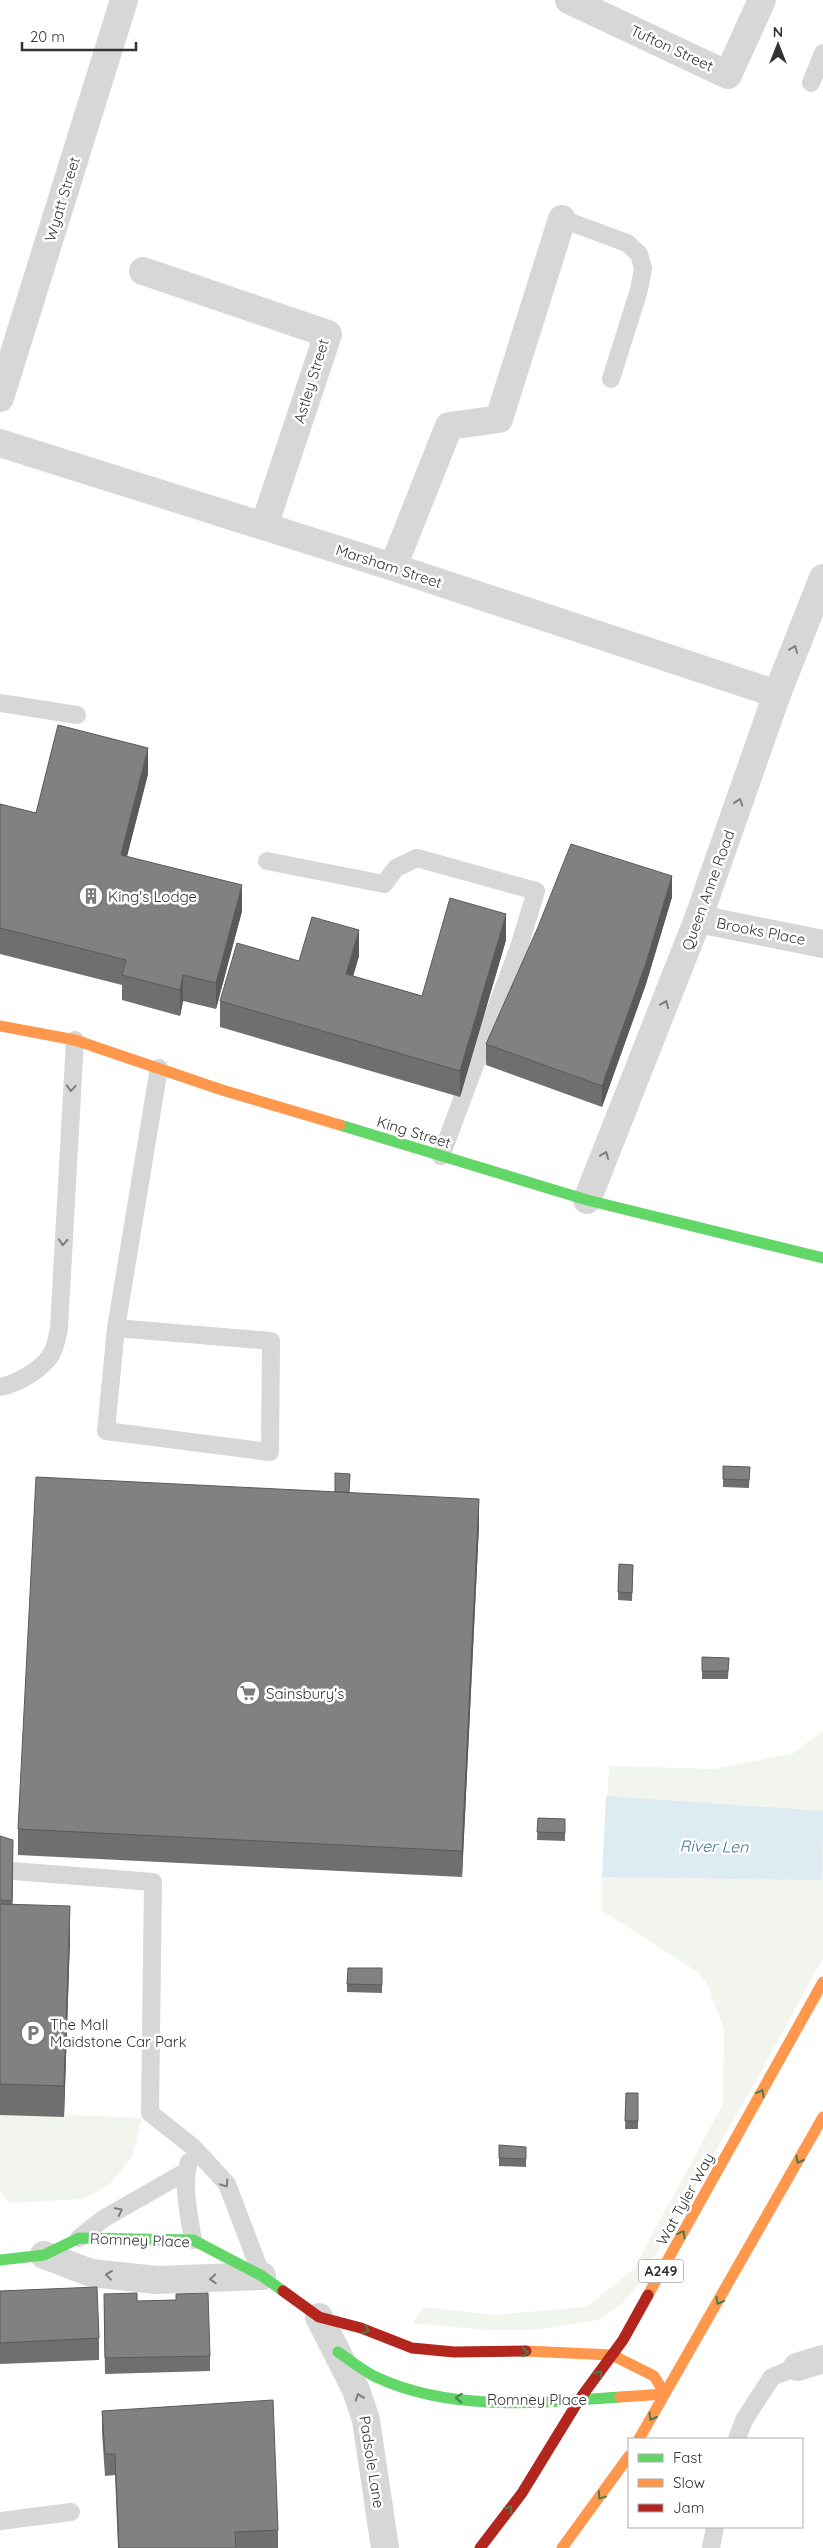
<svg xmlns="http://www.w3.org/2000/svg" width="823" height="2548" font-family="Quicksand,sans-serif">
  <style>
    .green { fill: #f1f5ed }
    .water { fill: #ddebf3 }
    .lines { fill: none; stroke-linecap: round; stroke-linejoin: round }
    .lane { stroke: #d7d7d7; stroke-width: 18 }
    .street { stroke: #d7d7d7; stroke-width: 28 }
    .fast { stroke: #63d668; stroke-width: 11 }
    .slow { stroke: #ff974d; stroke-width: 11 }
    .jam { stroke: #b3261e; stroke-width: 11 }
    .wall { fill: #6f6f6f }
    .shaded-wall { fill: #5a5a5a }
    .building { fill: #818181; stroke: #5a5a5a }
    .oneway { stroke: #7d7d7d }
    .oneway2 { stroke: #497c4b }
    .labels { text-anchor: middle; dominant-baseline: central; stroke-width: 5; stroke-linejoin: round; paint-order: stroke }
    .shield { fill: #fff; stroke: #707070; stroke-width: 1 }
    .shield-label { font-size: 14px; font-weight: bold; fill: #333 }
    .street-label { font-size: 15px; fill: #333; stroke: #fff }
    .poi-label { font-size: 15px; fill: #333; stroke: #fff; text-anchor: start }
    .water-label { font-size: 16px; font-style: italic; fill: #3f7597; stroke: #fff }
  </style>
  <rect width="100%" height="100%" fill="#fff"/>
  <path class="green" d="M823 1731V1958L762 2070 641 2281 621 2305 598 2320 533 2330H486L413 2323 423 2307 495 2315 586 2307 633 2270 723 2104 724 2030 708 1985 698 1972 601 1910 609 1766 714 1769 792 1754Z
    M0 2112 142 2118 132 2157 109 2185 83 2199 9 2203 0 2192Z"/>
  <path class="water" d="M606 1796 823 1811 822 1880 602 1877Z"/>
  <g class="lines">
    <path class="lane" d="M811 83 823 53
      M562 219 627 243 639 254 643 268 639 290 611 379
      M0 703 77 715
      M267 861 384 884 396 868 417 858 536 891 519 947 441 1156
      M116 1328 271 1341 270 1452 106 1431 116 1328 159 1068
      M0 1387C17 1384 41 1370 51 1355 56 1347 57 1337 59 1328L75 1040
      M0 1870 153 1882 150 2113 193 2147 227 2184 262 2276
      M189 2162C182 2186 189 2215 193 2240
      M79 2238 103 2219 187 2171
      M737 2439 744 2420 772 2377 797 2367
      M0 2521 71 2512
      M711 2548 715 2527"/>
    <path class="street" d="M569 0 728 75 762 0
      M143 271 328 334 264 526
      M0 398 124 0
      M0 443 393 567 777 694
      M393 567 449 426 499 419 562 219
      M698 919 823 944
      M587 1200 698 919 777 694 823 578
      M44 2255 91 2273 157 2280 262 2276
      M319 2317 356 2390 366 2420 385 2548
      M797 2367 823 2359"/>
    <path class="fast" d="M340 1125 587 1200 823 1258
      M0 2260 44 2255 79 2238 193 2240 262 2276 283 2291
      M338 2352C350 2360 363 2371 376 2377 450 2412 541 2403 620 2397"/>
    <path class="slow" d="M0 1026 75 1040 222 1090 340 1125
      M648 2295 823 1982
      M526 2351 612 2355 654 2376 665 2394 620 2397
      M639 2439 823 2117
      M562 2548 629 2456"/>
    <path class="jam" d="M283 2291 319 2317 361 2328 412 2348 454 2352 526 2351
      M480 2548 522 2493 579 2400 623 2340 648 2295"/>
  </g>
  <path class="wall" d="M148 774 127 856 242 911 216 1009 183 1001 180 1016 122 1000V985L0 954V804L36 813Z
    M672 897 646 984 602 1107 486 1065V1044Z
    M506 940 460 1097 220 1027V1001L299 961 359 956 353 976 422 996Z
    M750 1467 749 1488 723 1487V1479Z
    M349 1492 479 1525 462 1877 18 1855V1829Z
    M619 1564 633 1565 632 1601 618 1600Z
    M702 1657 729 1658 728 1679H702Z
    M538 1818 565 1819V1841L537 1840Z
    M0 1836 13 1875 12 1904 70 1938 64 2117 0 2115Z
    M382 1968V1993L347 1992V1984Z
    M626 2093H638V2129H625Z
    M526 2155V2167L499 2166V2158Z
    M0 2291 99 2338V2360L0 2364Z
    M176 2300 210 2356V2371L105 2374 104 2309 137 2301Z
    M102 2411 278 2530V2548H118L115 2475 105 2476 102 2432Z"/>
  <path class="shaded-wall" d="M148 748V774L121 880V855Z
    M672 876V897L646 984 602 1107V1086Z
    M242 885V911L216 1009V983Z
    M506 914V940L460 1097V1071Z
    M359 930V956L346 1000V974Z
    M183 975V1001L180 1016V990Z
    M479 1499V1525L462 1877V1851Z
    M13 1840V1875L12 1936V1901Z
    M70 1906V1938L64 2117V2086Z"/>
  <path class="building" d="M58 725 148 748 121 855 242 885 216 983 183 975 180 990 122 975 126 960 0 928V804L36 813Z
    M571 844 672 876 646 963 602 1086 486 1044 538 927Z
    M450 898 506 914 460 1071 220 1001 237 943 299 961 312 917 359 930 346 974 422 996Z
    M723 1466 750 1467 749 1480 723 1479Z
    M335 1473 350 1474 349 1492H335Z
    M36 1477 479 1499 462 1851 18 1829Z
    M619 1564 633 1565 632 1593 618 1592Z
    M702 1657 729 1658 728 1671H702Z
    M538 1818 565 1819V1833L537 1832Z
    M0 1836 13 1840 12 1901 0 1900Z
    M0 1904 70 1906 64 2086 0 2084Z
    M348 1968H382V1985L347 1984Z
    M626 2093H638V2121H625Z
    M499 2145 526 2147V2159L499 2158Z
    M97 2287 99 2338 0 2343V2291Z
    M137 2293V2301L176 2300V2294L208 2293 210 2356 105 2358 104 2294Z
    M273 2400 278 2530 235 2532 236 2548H119L115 2454H105L102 2411Z"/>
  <defs><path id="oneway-chevron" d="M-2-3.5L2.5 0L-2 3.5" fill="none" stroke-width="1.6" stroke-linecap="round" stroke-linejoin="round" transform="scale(1.25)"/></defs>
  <g class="oneway">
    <use href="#oneway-chevron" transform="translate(794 649) rotate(-68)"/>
    <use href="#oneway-chevron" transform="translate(739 802) rotate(-71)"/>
    <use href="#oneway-chevron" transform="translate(665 1004) rotate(-68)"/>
    <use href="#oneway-chevron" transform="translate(71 1088) rotate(94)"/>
    <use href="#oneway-chevron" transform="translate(605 1155) rotate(-68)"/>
    <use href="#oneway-chevron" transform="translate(63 1242) rotate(93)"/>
    <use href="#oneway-chevron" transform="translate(225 2184) rotate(57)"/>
    <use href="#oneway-chevron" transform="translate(119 2211) rotate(-27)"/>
    <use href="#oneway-chevron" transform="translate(109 2275) rotate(-173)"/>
    <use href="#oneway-chevron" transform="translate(213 2279) rotate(177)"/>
    <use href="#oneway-chevron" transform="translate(359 2397) rotate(-109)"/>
  </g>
  <g class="oneway2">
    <use href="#oneway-chevron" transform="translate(761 2093) rotate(-61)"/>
    <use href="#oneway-chevron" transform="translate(799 2160) rotate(120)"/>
    <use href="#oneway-chevron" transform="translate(682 2234) rotate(-61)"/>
    <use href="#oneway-chevron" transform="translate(719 2301) rotate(120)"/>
    <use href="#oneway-chevron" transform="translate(366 2330) rotate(20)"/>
    <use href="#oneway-chevron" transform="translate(525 2352)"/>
    <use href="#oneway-chevron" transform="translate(599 2374) rotate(-54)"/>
    <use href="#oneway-chevron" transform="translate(459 2398) rotate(-176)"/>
    <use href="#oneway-chevron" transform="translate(652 2417) rotate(120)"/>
    <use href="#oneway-chevron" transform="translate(601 2496) rotate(127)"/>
    <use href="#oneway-chevron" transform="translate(509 2509) rotate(-53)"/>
  </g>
  <defs>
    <symbol id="building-ring" viewBox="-11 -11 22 22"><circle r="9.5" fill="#fff" stroke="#7a7a7a" stroke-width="1.5"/><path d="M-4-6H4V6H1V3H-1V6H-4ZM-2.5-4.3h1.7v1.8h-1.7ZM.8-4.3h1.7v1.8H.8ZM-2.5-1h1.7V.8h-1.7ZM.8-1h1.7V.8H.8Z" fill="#7a7a7a"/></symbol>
    <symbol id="supermarket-ring" viewBox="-11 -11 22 22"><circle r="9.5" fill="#fff" stroke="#7a7a7a" stroke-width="1.5"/><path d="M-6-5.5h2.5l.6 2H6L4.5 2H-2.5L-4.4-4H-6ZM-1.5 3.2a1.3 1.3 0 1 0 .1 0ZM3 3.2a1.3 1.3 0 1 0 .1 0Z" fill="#7a7a7a"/></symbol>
    <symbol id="parking-ring" viewBox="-11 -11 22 22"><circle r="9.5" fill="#fff" stroke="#7a7a7a" stroke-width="1.5"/><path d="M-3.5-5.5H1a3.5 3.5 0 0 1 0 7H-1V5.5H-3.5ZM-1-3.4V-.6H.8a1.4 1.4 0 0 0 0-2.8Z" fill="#7a7a7a"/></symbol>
  </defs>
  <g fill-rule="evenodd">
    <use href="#building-ring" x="77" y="882" width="28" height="28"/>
    <use href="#supermarket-ring" x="234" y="1679" width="28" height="28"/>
    <use href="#parking-ring" x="19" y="2019" width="28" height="28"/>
  </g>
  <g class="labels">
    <rect class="shield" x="638.5" y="2259.5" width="45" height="23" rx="4"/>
    <g class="shield-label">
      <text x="661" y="2271">A249</text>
    </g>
    <g class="street-label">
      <text transform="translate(672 48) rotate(25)">Tufton Street</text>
      <text transform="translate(62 199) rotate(-73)">Wyatt Street</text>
      <text transform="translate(311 381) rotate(-73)">Astley Street</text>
      <text transform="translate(389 566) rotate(18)">Marsham Street</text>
      <text transform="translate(708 890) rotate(-70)">Queen Anne Road</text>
      <text transform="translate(761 931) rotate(11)">Brooks Place</text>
      <text transform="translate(414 1132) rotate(17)">King Street</text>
      <text transform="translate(685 2199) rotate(-61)">Wat Tyler Way</text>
      <text transform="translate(140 2240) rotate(2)">Romney Place</text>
      <text x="537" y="2399">Romney Place</text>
      <text transform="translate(372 2462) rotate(81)">Padsole Lane</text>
    </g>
    <g class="poi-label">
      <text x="108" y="896">King's Lodge</text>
      <text x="266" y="1693">Sainsbury's</text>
      <text x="50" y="2024">The Mall<tspan x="50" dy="17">Maidstone Car Park</tspan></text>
    </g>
    <g class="water-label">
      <text transform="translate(714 1846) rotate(1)">River Len</text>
    </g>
  </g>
  <rect x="628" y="2438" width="175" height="90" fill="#ffffff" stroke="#adadad"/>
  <rect x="638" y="2454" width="25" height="8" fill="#63d668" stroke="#adadad"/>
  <text x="673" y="2463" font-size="15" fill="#333333">Fast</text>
  <rect x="638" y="2479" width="25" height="8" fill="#ff974d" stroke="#adadad"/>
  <text x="673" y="2488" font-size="15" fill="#333333">Slow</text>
  <rect x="638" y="2504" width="25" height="8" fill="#b3261e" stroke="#adadad"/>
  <text x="673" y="2513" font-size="15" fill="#333333">Jam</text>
  <g transform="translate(778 45)" stroke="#ffffff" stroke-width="4" paint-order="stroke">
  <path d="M0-4L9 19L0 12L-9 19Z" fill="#333333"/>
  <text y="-8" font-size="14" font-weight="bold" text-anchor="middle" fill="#333333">N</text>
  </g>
  <path d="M22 42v8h114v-8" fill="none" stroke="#333333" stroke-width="2.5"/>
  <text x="30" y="42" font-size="15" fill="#333333" stroke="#ffffff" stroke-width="4" paint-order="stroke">20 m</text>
</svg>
